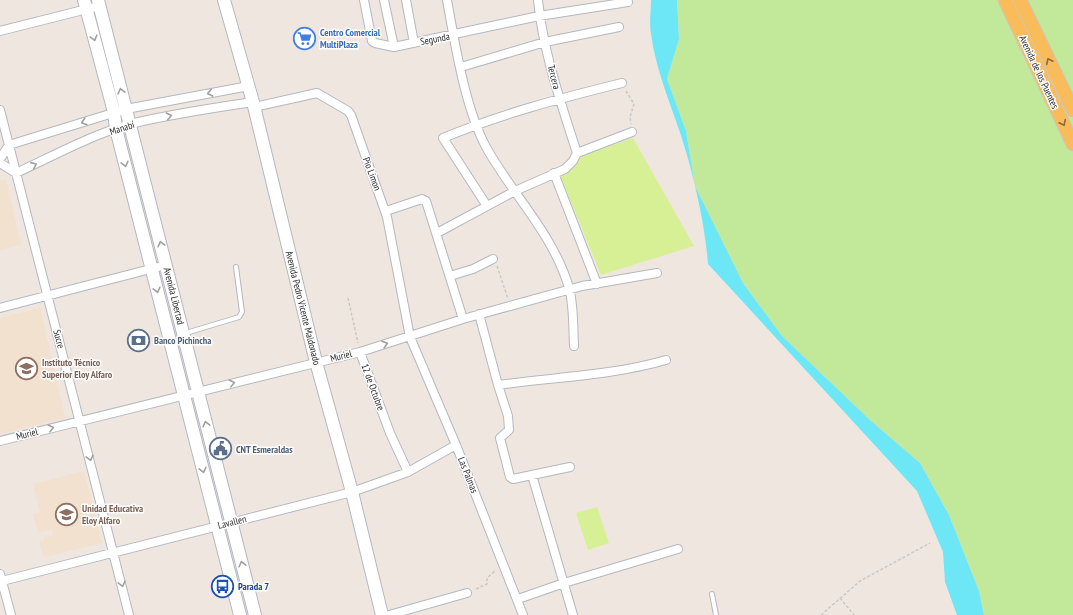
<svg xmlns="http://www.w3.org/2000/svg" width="1073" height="615" font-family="'PT Sans Narrow',sans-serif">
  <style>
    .education { fill: #f1e1ce }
    .green { fill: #c1e999 }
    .pitch { fill: #d8f095 }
    .water { fill: #6de7f6 }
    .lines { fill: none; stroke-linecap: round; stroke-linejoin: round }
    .lane-casing { stroke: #b3b8c1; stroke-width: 6 }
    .street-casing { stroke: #b3b8c1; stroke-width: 10 }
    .secondary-casing { stroke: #b3b8c1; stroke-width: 14 }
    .primary-casing { stroke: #c8c8c8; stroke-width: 15 }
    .path { stroke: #c8c8c8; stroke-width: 1.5; stroke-dasharray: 3 2; stroke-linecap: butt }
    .lane { stroke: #fff; stroke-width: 4 }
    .street { stroke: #fff; stroke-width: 8 }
    .secondary { stroke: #fff; stroke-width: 12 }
    .primary { stroke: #fabc5a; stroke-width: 13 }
    .oneway { stroke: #a0a0a0 }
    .oneway2 { stroke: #896d41 }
    .labels { text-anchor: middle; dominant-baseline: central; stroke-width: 3; stroke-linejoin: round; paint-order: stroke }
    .shop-label { font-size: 10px; font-weight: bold; fill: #366cbe; stroke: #fff; text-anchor: start }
    .street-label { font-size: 10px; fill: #2d2d2d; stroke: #fff }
    .service-label { font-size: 10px; font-weight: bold; fill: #4e5e75; stroke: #fff; text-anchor: start }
    .education-label { font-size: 10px; font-weight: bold; fill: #785e54; stroke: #fff; text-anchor: start }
    .transit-label { font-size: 10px; font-weight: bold; fill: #164399; stroke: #fff; text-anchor: start }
  </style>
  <rect width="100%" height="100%" fill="#efe6df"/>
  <path class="education" d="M6 179 21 245 0 250V181Z
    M40 308 65 418 0 434V318Z
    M84 471 102 543 44 557 39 542 44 541V537L53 535 52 529 38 533 33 514 40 512 33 484Z"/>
  <path class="green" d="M677 0H1073V615H984L979 591 949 515 920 463 870 420 782 336 743 283 695 186 686 131 667 79 679 39Z"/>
  <path class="pitch" d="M633 138 694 246 601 275 560 175 574 168 582 156Z
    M597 507 609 543 588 550 576 513Z"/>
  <path class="water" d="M651 0H677L679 39 667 79 686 131 695 186 743 283 782 336 870 420 920 463 949 515 979 591 984 615H957L945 582 943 552 917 491 708 264C705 222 691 162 676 121 666 93 655 64 651 34 649 23 651 11 651 0Z"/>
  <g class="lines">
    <defs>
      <path id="lane" d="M186 333 239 317 242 312 236 267
        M712 594 716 615"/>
      <path id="street" d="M364 0 372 41 375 43 394 47 539 16 628 2
        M384 0 394 47
        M406 0 414 43
        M447 0C455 44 465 108 486 147 512 194 554 235 569 288 574 306 573 327 574 346
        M538 0C543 52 561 103 577 153
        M0 31 99 6
        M461 67 545 42 619 27
        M254 107 317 93 348 111 351 115 387 217 410 337 456 445 523 615
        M0 110 129 615
        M0 159 9 145 126 109 249 86
        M0 163 16 173C53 156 91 135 130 124 171 114 212 108 253 102
        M554 173 597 284
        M487 206 443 138C501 114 561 98 622 83
        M386 211 422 199 426 201 463 319
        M437 233 515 191 565 169 573 161 577 153 632 132
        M450 276 473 269 493 259
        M0 308 166 265
        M479 314 498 385 508 416 509 430 500 438 510 477 513 479 570 467
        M360 352 390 433 408 472
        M498 385C555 377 610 376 666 360
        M0 441 360 352 463 319 582 286 657 273
        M532 475 573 615
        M0 574 11 615
        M2 581 352 492 408 472 456 445
        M518 599 564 583 678 549
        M389 615 467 593"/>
      <path id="secondary" d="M84 0 114 112 116 129 240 615
        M98 0 255 615
        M224 0 253 102 316 362 352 492 382 615"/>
      <path id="primary" d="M1005 0 1073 144
        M1020 0 1073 110"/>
    </defs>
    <use href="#lane" class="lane-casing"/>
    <use href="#street" class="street-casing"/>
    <use href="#secondary" class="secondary-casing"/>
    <use href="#primary" class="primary-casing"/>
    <path class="path" d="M626 91 634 104 630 117 631 124
      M497 266 508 299
      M348 298 358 343
      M476 589 487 584V578L496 570
      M840 598 854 615
      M821 615 860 581 930 543"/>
    <use href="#lane" class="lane"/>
    <use href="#street" class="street"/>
    <use href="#secondary" class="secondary"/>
    <use href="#primary" class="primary"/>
  </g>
  <defs><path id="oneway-chevron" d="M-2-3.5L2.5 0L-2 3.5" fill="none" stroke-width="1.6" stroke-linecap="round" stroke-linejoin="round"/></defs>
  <g class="oneway">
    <use href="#oneway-chevron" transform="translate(94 38) rotate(75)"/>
    <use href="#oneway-chevron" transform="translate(121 91) rotate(-104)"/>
    <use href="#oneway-chevron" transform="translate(210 93) rotate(169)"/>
    <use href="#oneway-chevron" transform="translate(169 116) rotate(-12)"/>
    <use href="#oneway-chevron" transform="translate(84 122) rotate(163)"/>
    <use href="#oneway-chevron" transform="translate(125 164) rotate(76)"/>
    <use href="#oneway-chevron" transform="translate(34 165) rotate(-24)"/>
    <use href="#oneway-chevron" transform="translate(161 244) rotate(-104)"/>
    <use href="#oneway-chevron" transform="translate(157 290) rotate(76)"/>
    <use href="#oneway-chevron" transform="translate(385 344) rotate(-16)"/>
    <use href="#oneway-chevron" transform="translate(232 383) rotate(-14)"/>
    <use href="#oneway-chevron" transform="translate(206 424) rotate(-104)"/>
    <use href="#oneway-chevron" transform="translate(51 428) rotate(-14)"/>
    <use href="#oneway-chevron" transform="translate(90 458) rotate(76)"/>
    <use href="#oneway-chevron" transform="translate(203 470) rotate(76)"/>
    <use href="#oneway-chevron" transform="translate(242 564) rotate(-104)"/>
    <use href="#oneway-chevron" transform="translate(122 584) rotate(76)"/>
  </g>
  <g class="oneway2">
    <use href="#oneway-chevron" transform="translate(1049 61) rotate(-116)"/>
    <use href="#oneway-chevron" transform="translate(1063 123) rotate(64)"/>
  </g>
  <defs>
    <symbol id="supermarket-ring" viewBox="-11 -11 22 22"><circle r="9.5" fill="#fff" stroke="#3f7fe0" stroke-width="1.5"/><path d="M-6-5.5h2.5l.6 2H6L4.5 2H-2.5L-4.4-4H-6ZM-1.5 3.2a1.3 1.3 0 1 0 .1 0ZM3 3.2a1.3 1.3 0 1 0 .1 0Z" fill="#3f7fe0"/></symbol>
    <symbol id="bank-ring" viewBox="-11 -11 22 22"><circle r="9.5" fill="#fff" stroke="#5c6f8a" stroke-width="1.5"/><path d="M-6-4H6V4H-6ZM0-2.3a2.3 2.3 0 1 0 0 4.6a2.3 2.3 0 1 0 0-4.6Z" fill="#5c6f8a"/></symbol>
    <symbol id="university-ring" viewBox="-11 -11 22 22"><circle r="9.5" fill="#fff" stroke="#8d6e63" stroke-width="1.5"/><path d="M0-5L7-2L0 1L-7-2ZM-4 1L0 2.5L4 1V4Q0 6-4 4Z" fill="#8d6e63"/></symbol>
    <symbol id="civic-ring" viewBox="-11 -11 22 22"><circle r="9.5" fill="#fff" stroke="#5c6f8a" stroke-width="1.5"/><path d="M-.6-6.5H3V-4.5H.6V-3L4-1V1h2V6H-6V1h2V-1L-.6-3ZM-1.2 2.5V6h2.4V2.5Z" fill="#5c6f8a"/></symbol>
    <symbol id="school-ring" viewBox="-11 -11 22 22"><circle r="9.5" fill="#fff" stroke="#8d6e63" stroke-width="1.5"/><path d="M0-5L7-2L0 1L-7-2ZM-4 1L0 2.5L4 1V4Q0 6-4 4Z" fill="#8d6e63"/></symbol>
    <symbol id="bus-ring" viewBox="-11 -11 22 22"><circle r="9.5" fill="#fff" stroke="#1a4fb4" stroke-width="1.5"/><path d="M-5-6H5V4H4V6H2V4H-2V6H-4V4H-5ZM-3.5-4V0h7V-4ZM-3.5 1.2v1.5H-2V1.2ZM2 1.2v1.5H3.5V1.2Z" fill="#1a4fb4"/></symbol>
  </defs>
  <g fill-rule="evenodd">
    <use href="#supermarket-ring" x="292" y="26" width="25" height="25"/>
    <use href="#bank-ring" x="126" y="328" width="25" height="25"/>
    <use href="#university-ring" x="14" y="356" width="25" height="25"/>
    <use href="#civic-ring" x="208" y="436" width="25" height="25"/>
    <use href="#school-ring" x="54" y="502" width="25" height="25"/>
    <use href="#bus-ring" x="210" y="574" width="25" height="25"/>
  </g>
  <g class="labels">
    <g class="shop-label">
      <text x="320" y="32">Centro Comercial<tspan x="320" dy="12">MultiPlaza</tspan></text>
    </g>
    <g class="street-label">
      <text transform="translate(435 39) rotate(-11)">Segunda</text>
      <text transform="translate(1039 72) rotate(65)">Avenida de los Puentes</text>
      <text transform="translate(554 77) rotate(75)">Tercera</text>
      <text transform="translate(122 128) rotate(-18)">Manabí</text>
      <text transform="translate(372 174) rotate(69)">Pio Limon</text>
      <text transform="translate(174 296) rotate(76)">Avenida Libertad</text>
      <text transform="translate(303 308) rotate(76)">Avenida Pedro Vicente Maldonado</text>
      <text transform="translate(59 339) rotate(75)">Sucre</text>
      <text transform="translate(341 356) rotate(-14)">Muriel</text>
      <text transform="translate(373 387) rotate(70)">12 de Octubre</text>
      <text transform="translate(27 434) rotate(-14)">Muriel</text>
      <text transform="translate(468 475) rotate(68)">Las Palmas</text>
      <text transform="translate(232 522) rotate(-14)">Lavallen</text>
    </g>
    <g class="service-label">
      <text x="154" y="340">Banco Pichincha</text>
      <text x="236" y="449">CNT Esmeraldas</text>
    </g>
    <g class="education-label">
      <text x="42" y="362">Instituto Técnico<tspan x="42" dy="12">Superior Eloy Alfaro</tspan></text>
      <text x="82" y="508">Unidad Educativa<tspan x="82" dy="12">Eloy Alfaro</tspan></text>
    </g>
    <g class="transit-label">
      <text x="238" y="586">Parada 7</text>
    </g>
  </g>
</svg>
